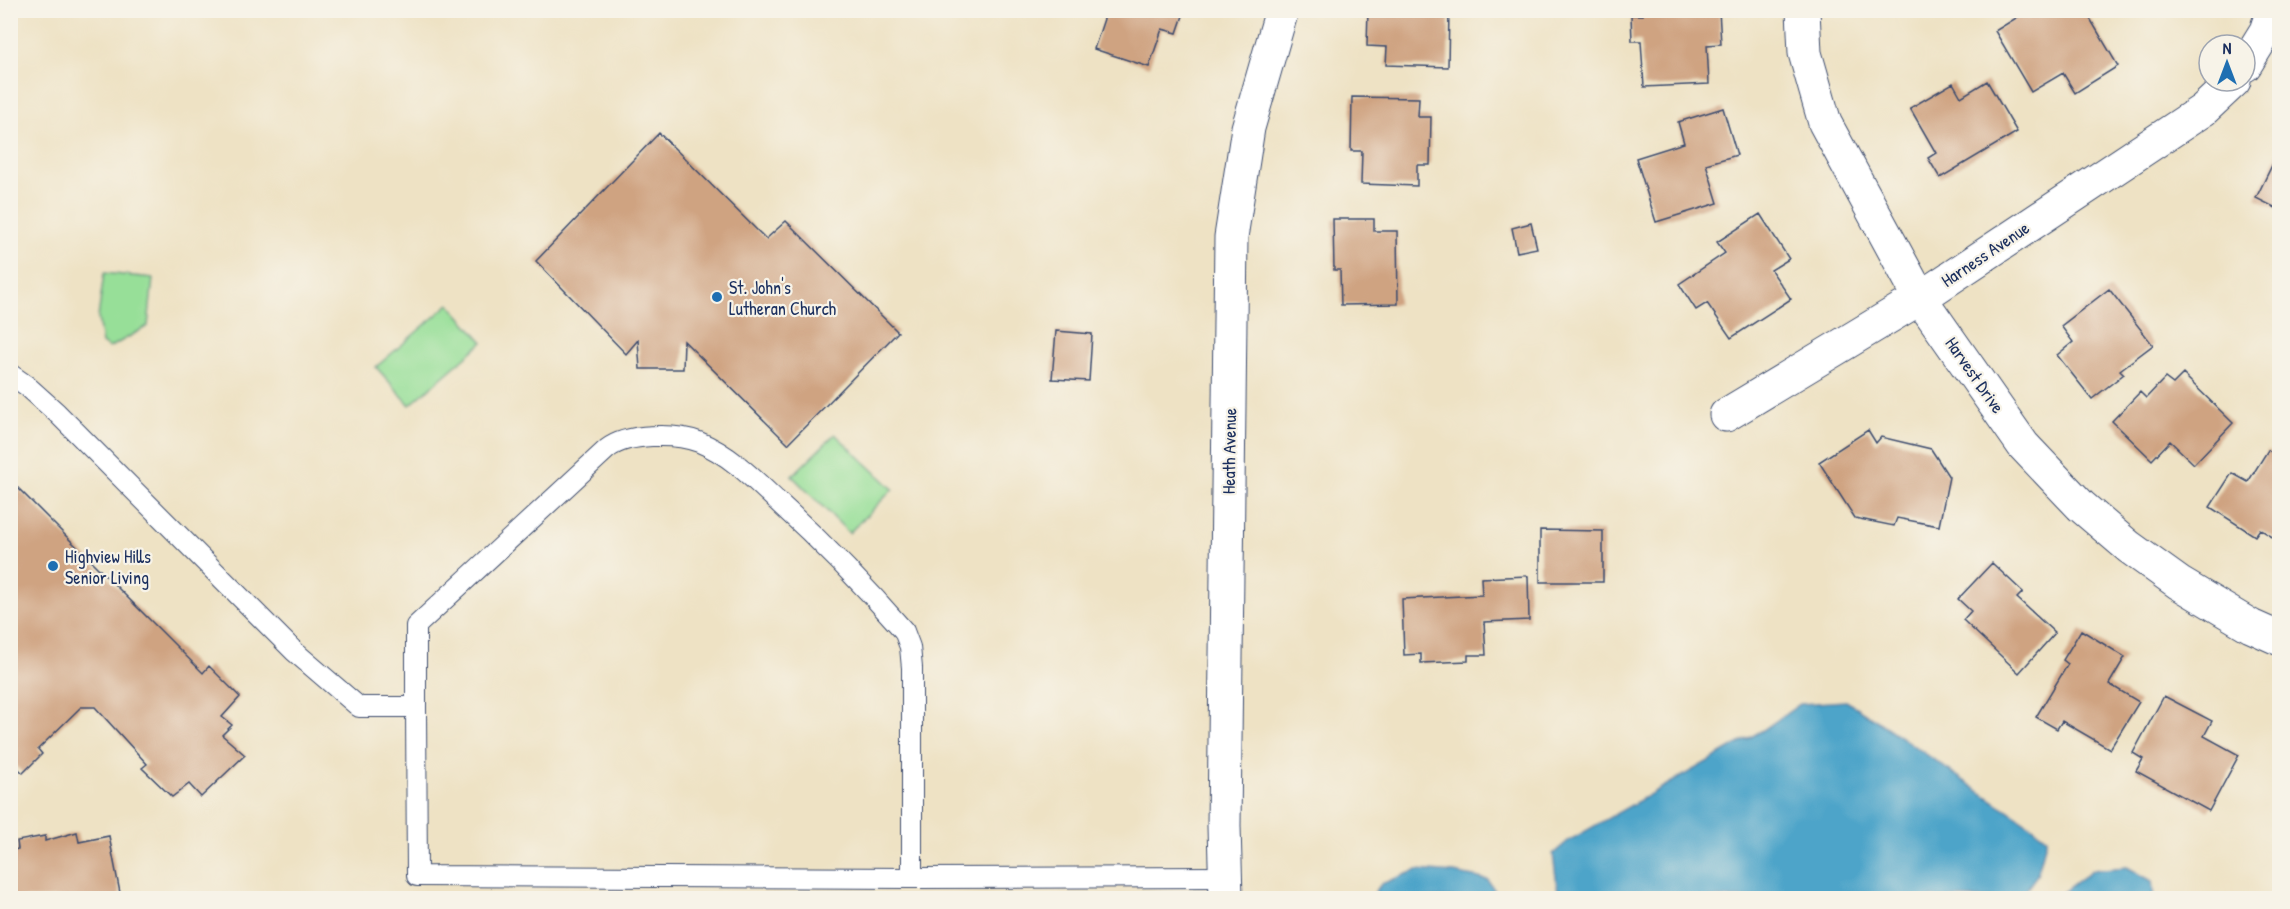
<svg xmlns="http://www.w3.org/2000/svg" width="2290" height="909" font-family="'Patrick Hand',sans-serif">
  <style>
    .green { fill: #97df98; stroke: #59877b; stroke-width: 1.5 }
    .water { fill: #4da4c9; stroke: #346a94; stroke-width: 1.5 }
    .building { fill: #cfa381 }
    .lines { fill: none; stroke-linecap: round; stroke-linejoin: round }
    .lane-casing { stroke: #3b4a6d; stroke-width: 22 }
    .street-casing { stroke: #3b4a6d; stroke-width: 35 }
    .lane { stroke: #fff; stroke-width: 20 }
    .street { stroke: #fff; stroke-width: 33 }
    .poi-dot { fill: #1f6fb2; stroke: #f7f3e8; stroke-width: 2 }
    .labels { text-anchor: middle; dominant-baseline: central; stroke-width: 4.5; stroke-linejoin: round; paint-order: stroke }
    .street-label { font-size: 18px; fill: #1b2f5e; stroke: #f7f3e8 }
    .poi-label { font-size: 18px; fill: #1b2f5e; stroke: #f7f3e8; text-anchor: start }
  </style>
  <rect width="100%" height="100%" fill="#f7f3e8"/>
  <filter id="ink" filterUnits="userSpaceOnUse"><feTurbulence type="fractalNoise" baseFrequency=".0167" numOctaves="2"/><feDisplacementMap in="SourceGraphic" scale="12" xChannelSelector="R" yChannelSelector="G"/><feConvolveMatrix kernelMatrix="1 2 1 2 8 2 1 2 1" color-interpolation-filters="sRGB"/></filter>
  <filter id="wash" filterUnits="userSpaceOnUse"><feTurbulence type="fractalNoise" baseFrequency=".008" numOctaves="4" result="noise"/><feDisplacementMap in="SourceGraphic" scale="24" xChannelSelector="R" yChannelSelector="G"/><feGaussianBlur stdDeviation="1.35" result="paint"/><feColorMatrix in="noise" values="0 0 0 0 0 0 0 0 0 0 0 0 0 0 0 0 0 1.4 0 .05"/><feComposite in="paint" operator="in"/></filter>
  <g filter="url(#wash)">
    <rect width="100%" height="100%" fill="#eee2c4"/>
    <path class="green" d="M104 273 153 278 148 326 109 348 102 343 98 318Z
      M449 304 483 342 410 405 376 367Z
      M835 434 893 489 849 533 792 476Z"/>
    <path class="water" d="M1846 701C1898 733 1947 770 1998 804 2015 815 2031 825 2047 838L2037 875 2020 898H1566L1558 892 1553 854 1568 841 1763 730 1800 704Z
      M2127 867 2152 881 2154 898H2055L2092 870Z
      M1417 870 1454 873 1488 880 1499 898H1371L1381 884Z"/>
    <g id="blocks">
      <path class="building" d="M1107 10H1185L1177 33 1162 29 1149 67 1094 49Z
        M1368 10H1449L1448 67 1386 65 1387 47 1367 46Z
        M1643 10H1719L1721 44 1707 45 1709 84 1644 87 1641 41H1632L1631 15H1643Z
        M2029 10H2085L2118 66 2075 93 2063 73 2031 92 1995 31Z
        M1987 81 2017 132 1940 178 1928 158 1936 153 1910 108 1953 83 1961 97Z
        M1352 97 1419 98 1418 117H1431L1430 165H1417V186L1361 184 1362 151H1351Z
        M1723 108 1737 155 1706 164 1718 203 1656 222 1636 158 1684 143 1678 122Z
        M659 133 766 239 786 221 898 332 788 444 684 341 683 369H640L638 340 626 354 536 261Z
        M2280 149V210L2256 198Z
        M1760 214 1789 259 1771 270 1791 299 1731 338 1707 303 1696 310 1679 284 1725 253 1717 242Z
        M1333 219H1374V231H1397L1398 304 1341 305 1340 270H1334Z
        M1531 223 1537 248 1517 252 1512 228Z
        M2109 289 2153 345 2120 370 2124 374 2092 399 2057 355 2073 342 2061 326Z
        M1056 331 1092 334 1089 381 1052 379Z
        M2183 374 2233 423 2194 464 2170 441 2152 460 2112 421 2140 392 2146 398 2165 378 2173 384Z
        M1868 430 1876 443 1881 437 1931 449 1949 477 1939 526 1897 518 1894 526 1855 518 1819 462Z
        M2268 450 2280 458V542L2260 529 2255 536 2210 507 2232 473 2248 482Z
        M10 480 203 673 209 666 240 697 222 717 232 725 222 735 245 755 201 797 189 784 172 797 142 768 147 764 95 707H81L38 749 42 754 23 773 10 761Z
        M1540 530 1603 531V582H1540Z
        M1992 563 2023 592 2017 598 2055 633 2019 673 1963 620 1971 611 1958 599Z
        M1528 576 1529 620 1484 622 1486 655H1468V661L1421 663V654L1404 655 1402 599 1482 595 1481 578Z
        M2081 630 2125 657 2109 684 2139 702 2110 749 2062 721 2057 729 2036 717 2068 664 2063 660Z
        M2164 696 2212 721 2204 736 2239 755 2209 811 2136 771 2143 759 2133 753Z
        M77 832 79 842 109 836 121 898H10V851L18 849 17 841 45 836V841Z"/>
    </g>
  </g>
  <g filter="url(#ink)">
    <use href="#blocks" fill-opacity="0" stroke="#3b4a6d" stroke-width="1.5"/>
    <g class="lines">
      <defs>
        <path id="lane" d="M10 374 27 386 57 413 295 652 359 707H416V626L607 449C627 433 676 433 699 442 729 454 753 478 776 500 821 541 864 585 904 631L910 647 912 668V878L1225 877
          M416 707 417 876 912 878"/>
        <path id="street" d="M1803 10 1805 53 1825 123 1920 298 2023 445 2081 506 2129 547 2179 583 2251 626 2280 639
          M2245 65 2266 31 2273 10
          M1726 415 1920 298 2203 110 2234 81
          M1226 898 1224 826 1231 237 1248 128 1282 10"/>
      </defs>
      <use href="#lane" class="lane-casing"/>
      <use href="#street" class="street-casing"/>
      <use href="#lane" class="lane"/>
      <use href="#street" class="street"/>
    </g>
  </g>
  <g class="poi-dot">
    <circle cx="717" cy="297" r="6"/>
    <circle cx="53" cy="566" r="6"/>
  </g>
  <g class="labels">
    <g class="street-label">
      <text transform="translate(1985 254) rotate(-34)">Harness Avenue</text>
      <text transform="translate(1975 375) rotate(55)">Harvest Drive</text>
      <text transform="translate(1229 451) rotate(-89)">Heath Avenue</text>
    </g>
    <g class="poi-label">
      <text x="729" y="287">St. John's<tspan x="729" dy="21">Lutheran Church</tspan></text>
      <text x="65" y="556">Highview Hills<tspan x="65" dy="21">Senior Living</tspan></text>
    </g>
  </g>
  <rect width="2290" height="909" fill="none" stroke="#f7f3e8" stroke-width="36"/>
  <g transform="translate(2227 63)"><circle r="28" fill="#f7f3e8" stroke="#9fa5b1" stroke-width="1.5"/>
  <path d="M0-4.5L10 22L0 15L-10 22Z" fill="#1f6fb2"/>
  <text y="-9" font-size="16" font-weight="bold" text-anchor="middle" fill="#1b2f5e">N</text>
  </g>
</svg>
